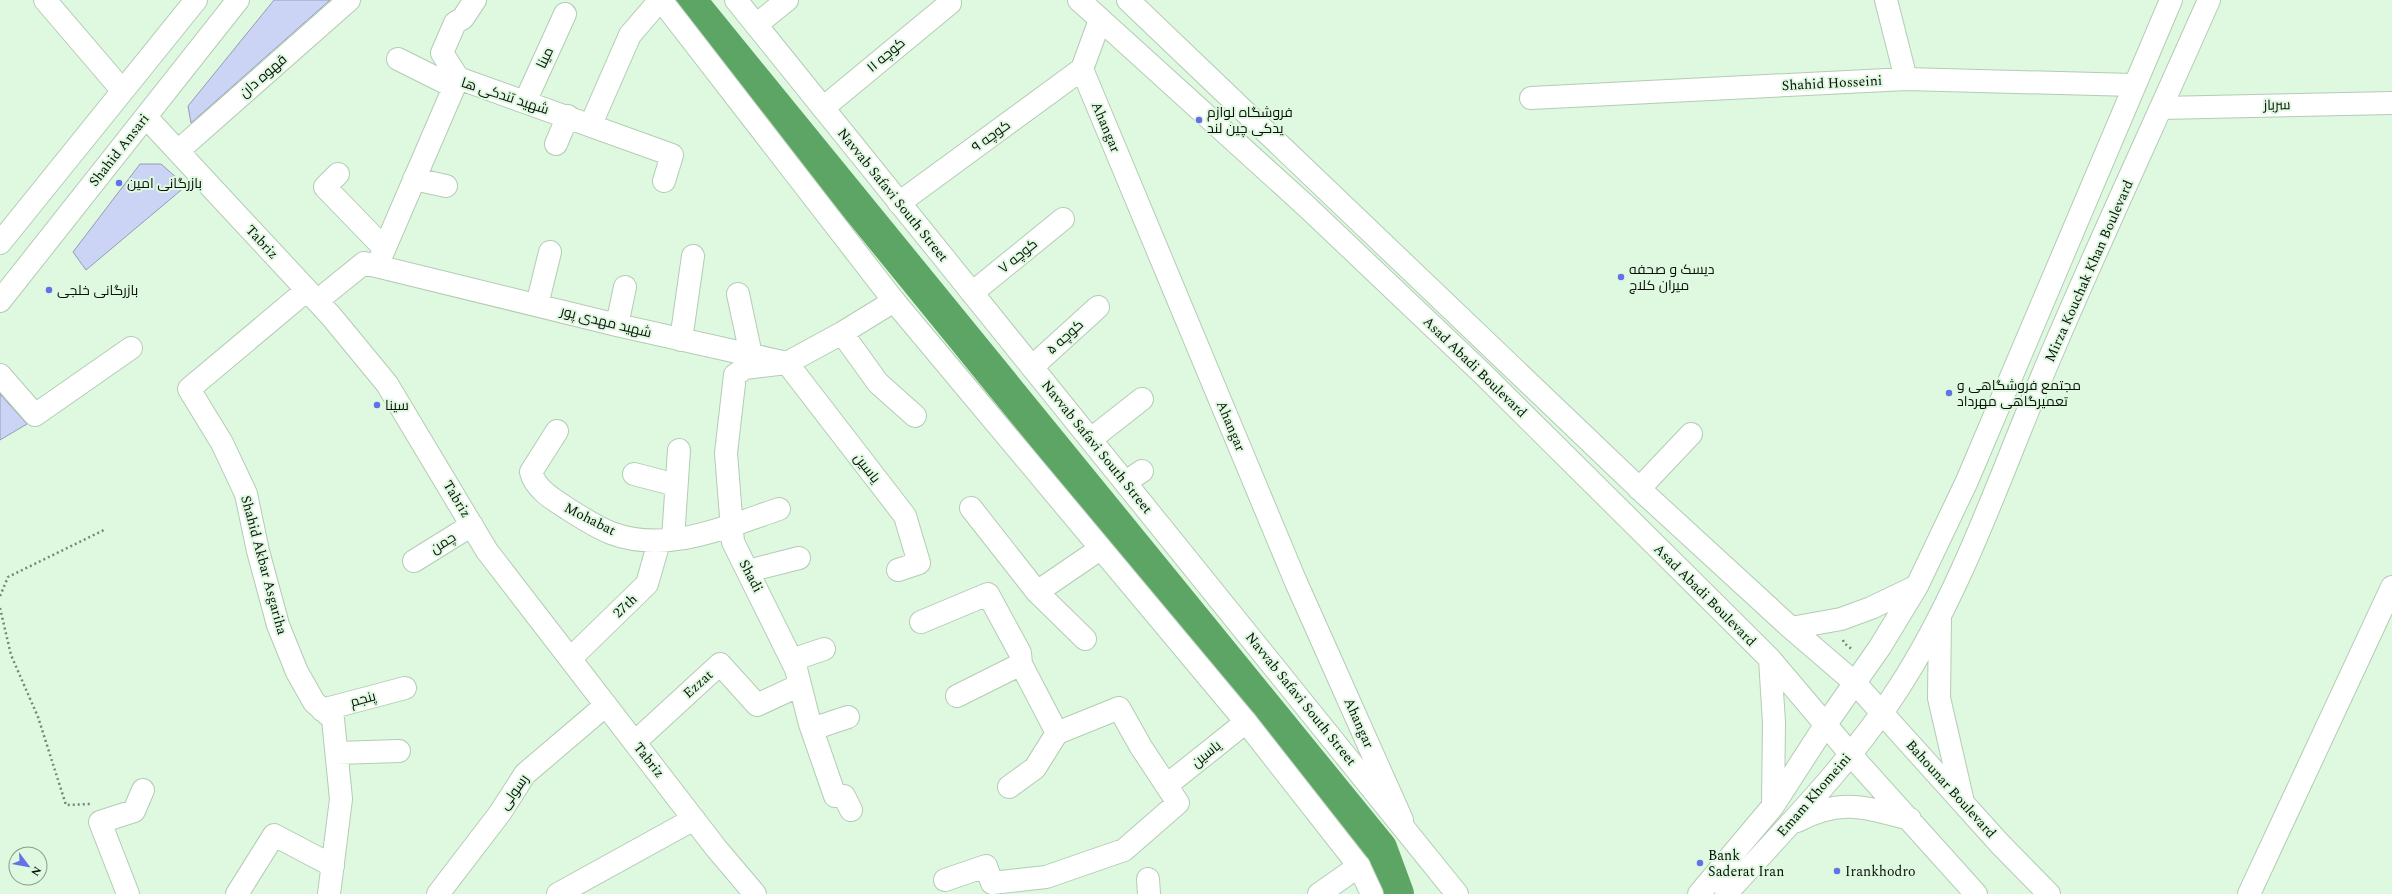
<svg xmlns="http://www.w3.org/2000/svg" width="2392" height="894" font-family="Spectral,Cairo,serif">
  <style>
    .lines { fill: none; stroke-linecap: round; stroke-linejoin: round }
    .river { stroke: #5ca564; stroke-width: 34 }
    .building { fill: #ccd4f6; stroke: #949bb7 }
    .minor-casing { stroke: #b3ccb4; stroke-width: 24 }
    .major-casing { stroke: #b3ccb4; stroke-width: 24 }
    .path { stroke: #768777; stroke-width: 2.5; stroke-dasharray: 2 3; stroke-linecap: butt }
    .minor { stroke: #fff; stroke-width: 22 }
    .major { stroke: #fff; stroke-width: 22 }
    .poi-dot { fill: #6371e9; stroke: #dff8e0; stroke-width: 1.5 }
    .labels { text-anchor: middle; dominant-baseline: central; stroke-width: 4; stroke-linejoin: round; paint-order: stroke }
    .street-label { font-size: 14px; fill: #091109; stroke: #dff8e0 }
    .poi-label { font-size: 14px; fill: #091109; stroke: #dff8e0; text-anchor: start }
  </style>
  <rect width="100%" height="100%" fill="#dff8e0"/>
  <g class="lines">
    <path class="river" d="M689 0 1380 848 1397 894"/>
  </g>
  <path class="building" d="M274 0H330L191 123 188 106Z
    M140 164H161L186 186 86 270 73 252Z
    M0 394 27 424 0 440Z"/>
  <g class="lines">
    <defs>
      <path id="minor" d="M45 0 122 90
        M1886 0 1906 79
        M1100 20 1082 69 1295 580 1402 820
        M756 25 787 0
        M398 59 454 87
        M458 78 442 53 455 23 463 18 475 0
        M1531 98 1906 79 2133 85
        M525 102 565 14
        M823 108 950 3
        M2162 108 2392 103
        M146 117 331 316 387 384 487 551 716 848 755 894
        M591 124 630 35 660 0
        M556 144 568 116
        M178 151 349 0
        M338 174 325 187 384 248
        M414 179 446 186
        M899 203 1082 69
        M377 266 458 78 672 155 664 181
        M307 290 189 389 222 443 246 494 258 551 278 625 297 672 314 702 333 719 341 799 329 894
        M972 293 1063 219
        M738 294 751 355
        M317 301 364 263 617 325 787 363 842 333 894 301
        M537 305 550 252
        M617 325 625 287
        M842 333 878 383 915 416
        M681 340 693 256
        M1032 367 1098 307
        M0 375 35 415 131 348
        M557 431 531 472C535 489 554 500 568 509 582 518 596 527 611 533 667 554 726 527 779 509
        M1091 439 1142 399
        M634 474 676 485
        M1126 482 1142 471
        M1639 489 1691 434
        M971 508 1037 592 1100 549
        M673 539 679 450
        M414 561 472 525
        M748 571 799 558
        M1037 592 1085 639
        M921 622 988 594 1020 653 1021 664
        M571 658 647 584 659 542
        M792 660 824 649
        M322 710 405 688
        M812 729 848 717
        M635 742 720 664 757 705 800 685
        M337 753 399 751
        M1167 785 1246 722
        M1009 787 1035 768 1057 733
        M851 810 844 796H835L810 724 796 669 733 542 726 453 735 375 745 368 787 363 905 516 919 563 898 570
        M1148 879 1149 894
        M945 880 986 866 992 883 1046 877 1124 850 1178 803 1141 747 1119 708 1057 733 1021 664 957 696
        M128 894 100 822 134 811 143 790
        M237 894 274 835 333 866
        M438 894 500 813 525 774 606 705
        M558 894 694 819
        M1319 894 1359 866
        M2249 894 2392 587"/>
      <path id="major" d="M661 0 894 301 1246 722 1359 866 1372 894
        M736 0 1457 894
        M1079 0 1305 205 1483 374 1742 631 1770 659 1859 764 1976 894
        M1128 0 1645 494 1791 628 1855 683 2000 844 2049 894
        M0 243 196 0
        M0 301 238 0
        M1940 619 1939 698 1963 802
        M1791 628 1841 619 1871 608 1917 586
        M1770 659 1774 723 1773 806
        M1797 821C1841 798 1864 807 1910 819
        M1699 894 1773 806 1826 724 1880 647 1917 586 1967 481 2171 0
        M1726 894C1786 827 1849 765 1898 689 1966 584 2004 463 2054 348 2104 231 2158 116 2209 0"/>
    </defs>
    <use href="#minor" class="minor-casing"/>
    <use href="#major" class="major-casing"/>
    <path class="path" d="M0 596 8 577 104 530
      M0 608 11 655 38 717 66 805 90 804
      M1843 640 1844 643 1853 650"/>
    <use href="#minor" class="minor"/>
    <use href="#major" class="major"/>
  </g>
  <g class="poi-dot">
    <circle cx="1199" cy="120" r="4"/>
    <circle cx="119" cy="183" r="4"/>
    <circle cx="1621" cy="277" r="4"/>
    <circle cx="49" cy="290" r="4"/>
    <circle cx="1949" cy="393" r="4"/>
    <circle cx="377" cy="405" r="4"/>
    <circle cx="1700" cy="863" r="4"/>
    <circle cx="1837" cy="871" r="4"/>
  </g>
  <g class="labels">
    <g class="street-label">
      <text transform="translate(886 55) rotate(-40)">کوچه ۱۱</text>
      <text transform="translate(545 58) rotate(-65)">مینا</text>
      <text transform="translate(263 76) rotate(-41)">قهوه دان</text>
      <text transform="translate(1832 83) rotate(-3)">Shahid Hosseini</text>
      <text transform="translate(505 96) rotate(18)">شهید تندکی ها</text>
      <text transform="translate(2277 105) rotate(-1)">سرباز</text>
      <text transform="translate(1106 127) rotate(67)">Ahangar</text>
      <text transform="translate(991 136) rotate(-36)">کوچه ۹</text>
      <text transform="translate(119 150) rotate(-52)">Shahid Ansari</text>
      <text transform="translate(893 195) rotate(51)">Navvab Safavi South Street</text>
      <text transform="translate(262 242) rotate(47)">Tabriz</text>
      <text transform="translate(1018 256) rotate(-39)">کوچه ۷</text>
      <text transform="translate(2089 271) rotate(-66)">Mirza Kouchak Khan Boulevard</text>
      <text transform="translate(606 322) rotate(14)">شهید مهدی پور</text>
      <text transform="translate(1065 337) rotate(-42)">کوچه ۵</text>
      <text transform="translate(1475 367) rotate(44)">Asad Abadi Boulevard</text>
      <text transform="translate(1231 426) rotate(67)">Ahangar</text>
      <text transform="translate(1097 447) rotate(51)">Navvab Safavi South Street</text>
      <text transform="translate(867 468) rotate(52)">یاسین</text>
      <text transform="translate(457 499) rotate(59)">Tabriz</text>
      <text transform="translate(590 519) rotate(27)">Mohabat</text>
      <text transform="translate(443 543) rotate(-32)">چمن</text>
      <text transform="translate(264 565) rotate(75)">Shahid Akbar Asgariha</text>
      <text transform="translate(751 576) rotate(62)">Shadi</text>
      <text transform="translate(1705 595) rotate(45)">Asad Abadi Boulevard</text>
      <text transform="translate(625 606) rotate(-43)">27th</text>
      <text transform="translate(698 684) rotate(-42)">Ezzat</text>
      <text transform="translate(363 699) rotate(-15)">پنجم</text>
      <text transform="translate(1301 699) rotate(51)">Navvab Safavi South Street</text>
      <text transform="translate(1359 723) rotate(66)">Ahangar</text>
      <text transform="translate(1206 754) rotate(-39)">یاسین</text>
      <text transform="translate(649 760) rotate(52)">Tabriz</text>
      <text transform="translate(1951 789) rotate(48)">Bahounar Boulevard</text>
      <text transform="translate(514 792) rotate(-55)">رسولی</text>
      <text transform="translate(1814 795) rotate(-49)">Emam Khomeini</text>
    </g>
    <g class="poi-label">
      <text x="1207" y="112">فروشگاه لوازم<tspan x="1207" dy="16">یدکی چین لند</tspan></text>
      <text x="127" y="183">بازرگانی امین</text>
      <text x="1629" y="269">دیسک و صحفه<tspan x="1629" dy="16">میران کلاچ</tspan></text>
      <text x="57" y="290">بازرگانی خلجی</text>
      <text x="1957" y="385">مجتمع فروشگاهی و<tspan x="1957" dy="16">تعمیرگاهی مهرداد</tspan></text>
      <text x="385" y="405">سینا</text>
      <text x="1708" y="855">Bank<tspan x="1708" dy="16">Saderat Iran</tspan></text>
      <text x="1845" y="871">Irankhodro</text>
    </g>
  </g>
  <g transform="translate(28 866) rotate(122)"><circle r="19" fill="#dff8e0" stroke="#899c8a"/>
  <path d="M0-3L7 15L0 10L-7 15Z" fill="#6371e9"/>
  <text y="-6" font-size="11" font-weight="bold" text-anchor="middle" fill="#091109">N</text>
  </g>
</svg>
